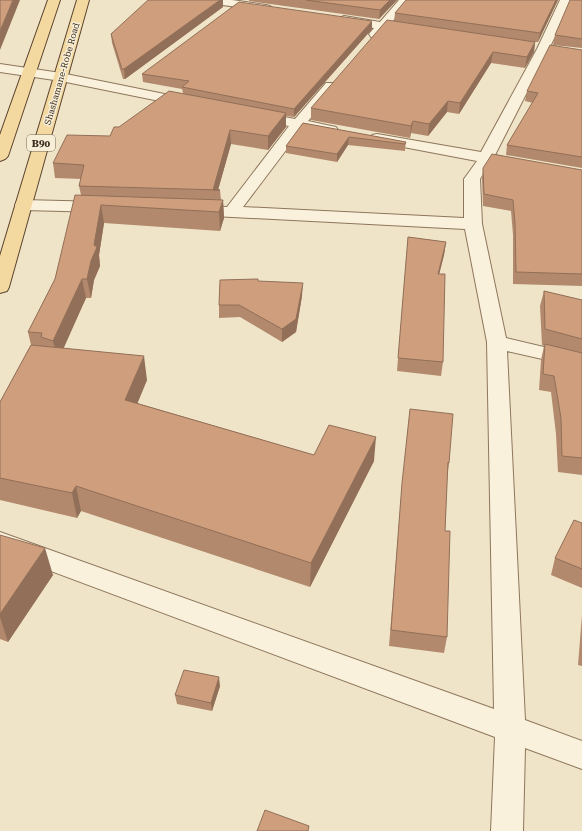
<svg xmlns="http://www.w3.org/2000/svg" width="582" height="831" font-family="'Roboto Serif',serif">
  <style>
    .lines { fill: none; stroke-linecap: round; stroke-linejoin: round }
    .minor-casing { stroke: #8d765c; stroke-width: 2 }
    .major-casing { stroke: #5b4430; stroke-width: 2 }
    .minor { fill: #faf1dc; fill-rule: evenodd }
    .major { fill: #f3d9a0; fill-rule: evenodd }
    .wall { fill: #b2896c }
    .shaded-wall { fill: #916f58 }
    .building { fill: #cf9f7d; stroke: #916f58 }
    .labels { text-anchor: middle; dominant-baseline: central; stroke-width: 3; stroke-linejoin: round; paint-order: stroke }
    .far-street-label { font-size: 9px; fill: #3d2e20; stroke: #f7eed8 }
    .shield { fill: #f7eed8; stroke: #756857; stroke-width: 1 }
    .shield-label { font-size: 10px; font-weight: bold; fill: #3d2e20 }
  </style>
  <rect width="100%" height="100%" fill="#f0e4c8"/>
  <g class="lines">
    <defs>
      <path id="minor" d="M202 0H232L266 5 270 6 272 8 270 10 266 11 208 3Z
        M399 0H411L391 23 417 27 419 30 417 33 413 34 385 30C381 35 378 38 371 37L369 34 374 28 344 24 340 22 338 20 340 18 344 16 380 22Z
        M560 0H572L549 49 495 155 503 157 506 160 503 163 498 165 490 163 480 179 482 224 506 338 582 356V368L507 351 525 720 582 741V769L525 748 523 831H491L495 737 0 552V532L494 709 487 342 465 229 194 215 188 214 186 210 188 206 194 205 227 207 289 126 252 119 250 116 252 113 257 112 295 119 326 83H336L338 86 308 121 336 127 338 130 336 133 331 134 302 129 243 207 464 218V179L477 161 377 142 372 141 370 138 372 135 377 134 481 152 537 49Z
        M0 64 61 73 189 99 194 100 196 103 194 106 189 107 61 81 0 72Z
        M23 200 102 202 108 203 110 207 108 211 102 212 23 210 17 209 15 205 17 201Z"/>
      <path id="major" d="M48 0H60L8 156 5 159 0 161V135Z
        M77 0H89L9 287 7 291 0 293V256Z"/>
    </defs>
    <use href="#minor" class="minor-casing"/>
    <use href="#major" class="major-casing"/>
    <use href="#minor" class="minor"/>
    <use href="#major" class="major"/>
  </g>
  <path class="wall" d="M249 0H397L379 19 249 1Z
    M406 0H558L538 42H535L534 52 525 68 491 63 459 114 447 112 428 136 411 133 410 138 311 120V108L394 21 395 13Z
    M582 0V48L553 45 555 35Z
    M223 7 125 79H123L112 43 111 34Z
    M372 29 294 117 286 116V127L268 150 231 144 218 190H220L221 200H223L224 218 220 231 104 223 99 255 100 266 94 280 91 298H86L63 348 147 380 137 403 314 455 374 461 310 587 81 511 77 518 0 500V402L31 345 28 332 55 279 81 195 79 186 81 179 55 178 53 163 110 136 119 127 183 93 182 89 143 82 142 74Z
    M582 50V168L506 155 507 145 533 103 525 101 527 91Z
    M303 123 406 142 405 149V151L348 145 337 162 286 153V146Z
    M483 168 582 170V286L513 284V235L511 211 483 206 482 179Z
    M408 237 446 242 444 255 439 274 443 362 441 376 397 371Z
    M258 281 302 296 296 332 282 342 240 317 219 318V305Z
    M544 291 582 300V475L558 472 556 434 551 392 539 390 541 360 544 346 542 345 540 306Z
    M410 409 449 463 447 478 445 531 447 637 444 653 389 646 401 499Z
    M582 523V588L551 575 555 558Z
    M0 535 53 575 8 642 0 639Z
    M582 615V666L578 665Z
    M220 686 212 711 177 704 175 695Z"/>
  <path class="shaded-wall" d="M13 0H20L0 50V31Z
    M220 0H223V7L125 79 124 69Z
    M390 0H397L379 19 380 10Z
    M556 0H558L538 42 540 33Z
    M372 21V29L294 117V109Z
    M535 42 534 52 525 68 527 57Z
    M493 52 491 63 459 114 460 103Z
    M448 101 447 112 428 136 429 124Z
    M286 113V127L268 150V136Z
    M413 121 411 133 410 138 411 126Z
    M230 130 231 144 218 190H213Z
    M349 137 348 145 337 162V154Z
    M223 200 224 218 220 231 219 212Z
    M101 205 104 223 99 255 100 266 94 280 91 298 87 279Z
    M446 242 444 255 436 287 438 274Z
    M82 279 86 298 58 361 53 341Z
    M303 283 302 296 296 332 282 342V329Z
    M144 356 147 380 129 424 125 400Z
    M376 437 374 461 310 587 311 563Z
    M76 486 81 511 77 518 72 493Z
    M45 548 53 575 8 642 0 617V614Z
    M219 677 220 686 212 711 211 703Z"/>
  <path class="building" d="M0 0H13L0 31Z
    M148 0H220L124 69H122L111 34Z
    M306 0H390L380 10Z
    M406 0H556L540 33 395 13Z
    M570 0H582V39L555 35Z
    M239 2 372 21 294 109 182 87 189 81 142 74Z
    M387 20 535 42 527 57 493 52 460 103 448 101 429 124 413 121 411 126 311 108Z
    M550 45 582 50V157L507 145 538 93 527 91Z
    M169 91 286 113 268 136 230 130 213 190H220L79 186 84 165 53 163 67 135 110 136 114 127H119Z
    M303 123 406 142 405 144 349 137 337 154 286 146Z
    M492 154 582 170V274L516 272 515 223 513 200 484 194 483 168Z
    M75 195 223 200 219 212 101 205 94 245 97 247 91 261 87 279H82L53 341 41 337 42 333 28 332 55 279Z
    M408 237 446 242 438 274H445L443 362 398 358Z
    M258 279V281L303 283 296 319 282 329 239 305H219L220 280Z
    M544 291 582 300V339L545 329Z
    M545 344 582 353V458L562 456 561 418 554 376 543 374Z
    M31 345 144 356 125 400 314 455 329 425 376 437 311 563 76 486 72 493 0 478V402Z
    M410 409 453 414 449 463 448 462 445 531H450L447 637 391 630 402 483Z
    M574 520 582 523V569L555 558Z
    M0 535 45 548 0 614Z
    M184 670 219 677 211 703 175 695Z
    M265 810 309 826 308 831H257Z"/>
  <g class="labels">
    <g class="far-street-label">
      <text transform="translate(62 74) rotate(-74)">Shashamane-Robe Road</text>
    </g>
    <rect class="shield" x="27" y="135" width="28" height="16" rx="3"/>
    <g class="shield-label">
      <text x="41" y="143">B90</text>
    </g>
  </g>
</svg>
